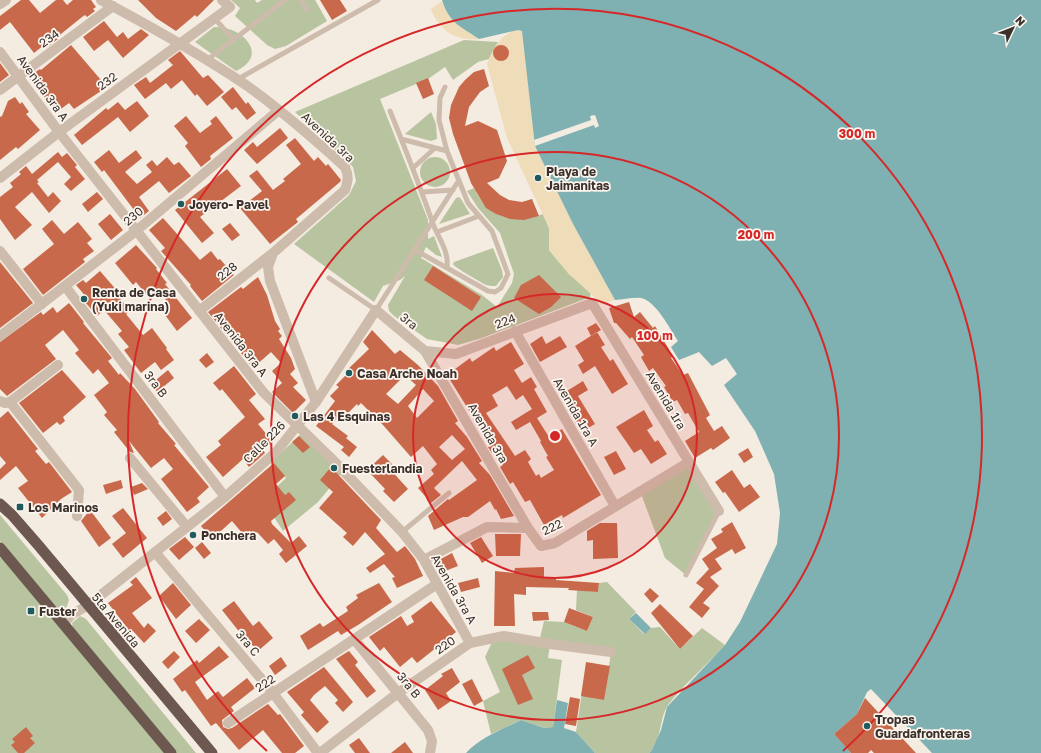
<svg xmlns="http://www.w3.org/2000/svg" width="1041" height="753" font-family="'Golos Text',sans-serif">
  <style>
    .green { fill: #b8c4a0 }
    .sand { fill: #efdcb8 }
    .water { fill: #7fb0b2 }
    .pier { fill: #f4ebe1 }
    .building { fill: #c8694b; fill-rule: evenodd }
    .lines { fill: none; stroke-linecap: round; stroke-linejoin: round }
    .service { stroke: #cdbbac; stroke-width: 5 }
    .minor { stroke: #cdbbac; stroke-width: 10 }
    .tertiary { stroke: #cdbbac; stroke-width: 10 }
    .trunk { stroke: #6c584f; stroke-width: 11 }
    .ring { fill: none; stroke: #d62828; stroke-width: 2 }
    .poi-dot { fill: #1f5a5e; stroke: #fbf5ee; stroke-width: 1.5 }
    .labels { text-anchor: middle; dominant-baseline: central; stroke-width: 3.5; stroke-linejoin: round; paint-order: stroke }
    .street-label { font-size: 12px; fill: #3b302b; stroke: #fbf5ee }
    .poi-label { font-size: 12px; font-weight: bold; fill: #3b302b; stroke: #fbf5ee; text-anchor: start }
    .centre { fill: #d62828; stroke: #fbf5ee; stroke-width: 2 }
    .ring-label { font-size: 12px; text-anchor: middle; font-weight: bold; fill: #d62828; stroke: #fbf5ee; stroke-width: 3.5; stroke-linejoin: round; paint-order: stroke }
  </style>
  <rect width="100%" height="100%" fill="#f4ebe1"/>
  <path class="green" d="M231 0H255L257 3 262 0H315L327 21 286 46 275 49 267 45 235 16 240 8Z
    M214 27C241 25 271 55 236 71L195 42Z
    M464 40 498 42 489 59 478 62 453 80 445 67 428 79 380 99 428 220V239L434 236 442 257 436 255 426 247 421 258 482 295 497 307 512 283 514 274 500 233 478 208 467 191 474 188C489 218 512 225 543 214L549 228V250L569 274 591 293 590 297 482 338 458 345 427 339 394 316 389 311 388 305 405 276 400 280 383 286 374 302 294 244 349 195 356 181 353 167 295 112Z
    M431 112 436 124 437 139 431 141 405 134Z
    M420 172a15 15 0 1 1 30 0a15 15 0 1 1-30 0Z
    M459 197 461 199 470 214 439 224 456 198Z
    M493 248 502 270 503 277 496 286C492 286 490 286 486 285 482 283 454 267 453 264L454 262Z
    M301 434 341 474 318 502 283 531 263 500 286 478 272 461Z
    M689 462 719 511 686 575 665 558 640 491Z
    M0 515 67 595 69 600 66 609 62 611 57 610 0 541Z
    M5 554 171 753H0V558Z
    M607 582 636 612 629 619 644 634 651 628 660 627 680 649 702 628 725 645C707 665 684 684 668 705 659 718 662 741 649 753H595L576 732 582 692 593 698 604 700 611 652 550 645 548 658 562 660 553 727 544 728 521 720 491 734 483 701 500 692 485 657 494 638 539 642 544 621 564 622 587 631 593 617 576 610 577 590 598 592 599 583Z
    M80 616 86 619 196 753H176L73 629 72 623Z"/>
  <path class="sand" d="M442 1C449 23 461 27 479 39 456 41 439 31 431 9Z
    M518 29 522 31 523 34 535 146 573 224 615 300 602 304 569 274 549 250V228L507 138 487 64C493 48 501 34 518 29Z"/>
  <path class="water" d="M442 0H1041V753H932L871 689 867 692 857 714 834 734 851 753H649L652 750 661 730 667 707 725 645 740 622 777 544 780 513 774 474 755 431 724 385 737 374 726 358 712 366 699 352 679 360 671 347 678 341C670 329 656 301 641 298 633 297 623 300 615 300L573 224 535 146 522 31 518 30 479 39C460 26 449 23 442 0Z
    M636 613 651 628 645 634 629 619Z
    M557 700 568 703 564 728 576 732 595 753H466C481 737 501 730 521 720L544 728 553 727Z"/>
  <path class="pier" d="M595 115 599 126 595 128 594 125 535 146 534 140 591 120 590 116Z"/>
  <path class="building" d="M21 0H29L40 13 56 0H63L67 5 73 0H91L96 7 93 9 95 11 87 17 85 15 82 17 56 38 58 39 46 48 44 45 34 53 10 22 0 30V16Z
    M138 0H214L197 17 195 15 176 31 156 18Z
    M320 0H340L347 11 332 20Z
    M104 21 117 37 123 32 128 39 141 29 149 35 123 58 108 40 94 51 83 37Z
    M71 45 107 87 74 109 69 103 57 112 28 77 40 69 41 70Z
    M493 53a8 8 0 1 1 16 0a8 8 0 1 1-16 0Z
    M180 51 203 78 208 75 224 92 207 106 197 94 195 96 182 80 171 89 166 83 145 99 134 85 146 77 150 83 173 65 168 60Z
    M0 63 9 75 0 82Z
    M484 69 489 86 480 92 469 107 465 126 478 121 497 130 507 161 499 178 487 183 500 195 509 200 522 202 532 199 539 216 524 220 510 219 496 214 486 208 471 183 453 134 449 118 451 105 459 87 465 80 474 72Z
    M428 78 434 94 423 99 416 83Z
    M233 87 246 104 248 102 256 113 247 120 236 107 232 110 221 97Z
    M15 97 20 104 22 102 29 112 26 114 40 130 18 149 16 147 0 160V117L2 116 8 101Z
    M137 101 149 116 130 132 118 117 82 145 74 135 106 108 108 110 118 102 125 110Z
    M186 116 200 133 212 124 210 121 216 116 233 138 210 156 211 159 201 167 185 146 188 143 174 126Z
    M280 128 288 138 257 164 244 150 253 142 257 147Z
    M295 138 314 161 318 157 326 166 328 164 341 180 340 182 296 219 298 222 270 244 240 208 262 191 249 176 257 170 273 190 285 181 283 179 301 164 286 145Z
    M109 150 119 163 136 150 142 158 125 172 137 184 152 172 146 165 152 160 157 166 167 157 174 165 179 162 191 176 169 193 159 181 139 197 149 211 140 218 104 170 102 172 94 162Z
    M58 152 62 157 67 153 77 165 75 167 85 179 71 191 64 184 71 177 58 162 37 180 39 182 37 183 48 197 53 192 61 201 49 213 32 192 15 207 32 225 15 240 0 219V197L13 187 10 183 21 174 19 172 26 166 32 174Z
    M227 169 241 186 200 217 214 233 202 243 175 210Z
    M97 192 103 199 88 212 82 204Z
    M110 214 123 230 111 240 98 224Z
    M163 218 200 260 211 251 218 260 220 259 234 275 202 301 190 286 191 285 161 251 165 248 149 230Z
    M52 220 64 234 78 222 92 239 87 243 94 251 83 259 85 262 43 295 23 269 54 244 42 229Z
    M230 223 240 235 232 241 222 229Z
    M136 245 157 268 156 269 167 283 165 284 192 318 177 331 162 311 170 305 158 290 149 298 136 282 133 285 115 263Z
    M0 262 33 303 0 328Z
    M433 266 481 297 472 311 424 280Z
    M100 271 119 293 117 295 130 311 126 314 143 335 152 328 167 348 166 349 174 360 161 370 155 362 141 373 124 350 129 347 118 334 122 331 104 310 97 316 85 302 88 299 76 285 83 280 86 283Z
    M539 275 561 297 551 307 539 314 514 298 521 285Z
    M258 277 267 295 275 321 280 329 278 331 282 336 279 339 291 358 295 369 290 374 298 383 293 387 306 400 293 413 272 392 282 383 272 371 281 363 271 352 253 368 208 312 241 287 243 289Z
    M629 302 634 317 640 312 653 328 655 326 673 356 671 358 683 375 688 373 710 415 706 418 714 431 722 426 730 438 713 450 711 448 695 458 685 441 699 432 688 413 685 414 677 400 673 402 664 387 666 386 653 368 649 371 641 357 644 355 632 337 630 339 616 323H614L609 308Z
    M69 303 84 322 83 323 112 358 108 361 119 375 120 373 135 389 159 422 158 423 176 444 174 445 209 487 197 498 200 502 187 512 161 479 173 469 164 458 151 468 129 441 134 453 130 452 114 432 117 430 104 415 107 412 94 395 109 383 98 369 93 374 75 353 79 350 63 330 45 345 56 359 7 396 0 389V342L41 312 43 315 53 307 57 313Z
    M596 323 601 330 591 336 587 328Z
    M372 330 395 354 400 350 418 365 438 386 458 421 455 423 467 437 482 461 479 463 490 475 514 516 501 519 496 509 495 510 490 501 468 517H463L434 530 428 516 448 499 449 500 477 480 462 461 434 488 441 495 431 503 418 488 434 474 431 470 437 464 423 446 411 457 383 425 361 403 358 406 357 404 348 413 344 410 332 424 348 436 346 438 357 447 349 457 341 450 344 447 316 426 335 401 330 396 339 387 336 385 348 373 346 371 369 349 363 342ZM405 375 416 385 398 404 386 394ZM423 389 434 401 417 418 408 406ZM452 435 465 449 452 460 439 447Z
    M597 332 605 345 601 347 610 361 613 359 628 384 612 394 595 366 583 374 578 365 584 361 575 346Z
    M542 336 546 344 560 336 567 347 540 362 530 344Z
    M511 342 524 364 514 370 522 383 531 377 537 387 534 389 547 412 537 418 549 437 562 429 601 495 563 518 562 515 544 525 530 500 525 502 513 482 510 484 500 467 503 465 494 451 492 453 488 447 495 443 479 417 475 420 447 375 470 358 472 362 494 347 496 351ZM507 386 516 400 523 395 532 409 511 422 516 430 530 422 541 441 540 442 548 456 546 457 554 470 541 478 539 474 536 476 528 462 531 459 525 450 515 456 486 413 498 406 492 395Z
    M207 353 214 362 206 368 199 360Z
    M234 366 256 394 249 400 265 419 258 424 273 442 263 450 265 453 249 467 243 459 223 477 206 457 221 445 218 441 245 417 222 389 220 391 213 383Z
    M62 370 86 397 63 417 65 421 60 425 57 422 43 433 19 403Z
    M168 370 174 378 157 392 151 384Z
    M583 381 588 390 578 396 595 424 583 431 575 419 577 418 562 394Z
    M644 410 653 426 647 430 655 442 658 440 667 454 651 464 641 449 634 453 616 427Z
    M8 411 38 449 35 451 46 464 49 462 72 492 61 499 42 518 18 488 28 481 16 466 0 480V469L6 463 0 456V418Z
    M299 436 310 447 303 453 292 442Z
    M748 448 753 457 744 463 738 454Z
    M616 451 626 469 614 475 604 457Z
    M383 455 392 464 389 468 408 489 394 502 383 491 385 489 367 470Z
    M274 463 285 476 276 484 285 495 289 492 296 500 271 521 272 524 291 543 299 536 307 546 286 563 279 554 283 550 274 539 268 544 257 532 248 540 232 521 212 539 201 526Z
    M331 467 381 520 376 528 397 552 405 546 415 559 423 576 397 588 392 578 395 577 384 564 370 573 366 568 385 554 365 532 353 546 343 537 347 533 319 508 333 492 320 480Z
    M732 470 744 488 750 484 760 497 739 512 725 492 723 493 715 482Z
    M121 480 123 488 106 494 103 485Z
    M142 483 148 489 134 495 131 487Z
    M123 508 147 538 123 558 112 544 126 533 112 516Z
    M90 510 111 538 99 547 81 521Z
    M166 511 172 519 163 526 157 518Z
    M732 522 746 548 735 554 732 549 715 559 722 569 710 577 719 586 703 603 710 608 702 618 689 607 704 589 696 583 709 569 702 559 717 548 711 539 723 532 721 529Z
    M600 523H617L618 558 593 559V540L587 541V531Z
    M495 534H521L520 556H496Z
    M185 537 194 547 179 560 169 549Z
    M481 537 493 556 482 563 470 543Z
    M202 542 211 553 204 559 195 548Z
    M452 553 458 566 440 573 435 562Z
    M544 567V578H556V580L599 583 598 592 568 590 569 588 526 587V595L514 594 515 626H494L495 571 514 573 515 568Z
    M136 577 152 598 132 613 144 628 148 623 156 631 144 643 133 631 129 634 123 627 125 625 108 603 133 585 130 582Z
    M478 578 480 587 461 592 458 583Z
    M173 583 191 605 176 619 159 596Z
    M379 583 392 602 358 625 341 635 338 631 308 650 300 636 320 623 323 627 348 611 346 607 358 598 356 595Z
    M650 588 659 596 652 603 644 594Z
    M234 601 253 626 259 621 273 638 258 651 237 629 222 610Z
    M431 601 456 632 417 663 412 657 400 667 384 647 380 651 369 637 401 616 407 626 414 622 411 616Z
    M660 604 693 636 680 649 651 613Z
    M569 608 593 617 587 631 564 622Z
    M532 612H548L549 620 533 621Z
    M199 619 210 630 196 643 185 631Z
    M219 646 229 657 195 682 207 700 218 691 223 697 247 678 255 688 231 707 234 711 222 720 223 727 228 729 232 728 268 704 278 715 280 714 304 746 295 753H282L263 730 239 750 216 723 211 726 185 690 182 692 173 679 197 660 199 663Z
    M174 651 180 657 168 669 162 662Z
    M349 651 358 662 355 665 376 691 367 698 336 659Z
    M528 655 535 668 522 675 533 699 518 705 502 669Z
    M281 657 287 666 275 675 269 666Z
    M586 662 610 666 604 700 581 696Z
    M324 667 353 702 343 712 335 703 338 700 325 686 314 695 310 700 329 722 317 733 301 715 304 712 287 692Z
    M452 668 460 682 446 693 451 701 438 710 425 690 443 676 441 674Z
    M472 679 483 701 474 706 462 684Z
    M570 697 580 699 576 726 565 724Z
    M865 698 916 753H874L871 750 868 753H851L834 734 857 714Z
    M26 727 33 736 30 738 35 743 24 753H18L11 745 15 742 12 739Z
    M359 738 370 753H355L349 745Z
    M405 742 413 753H391Z"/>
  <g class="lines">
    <path class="service" d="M301 0 307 10
      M215 19 233 39
      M207 60 285 0
      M238 79 378 0
      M390 111C405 148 419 184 432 221 437 237 449 249 447 267
      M401 139 447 151
      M413 168 435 148
      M423 192 453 190
      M437 232 479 216
      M415 250 488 291 495 292 501 288 508 274 492 231 468 203 447 151 439 120 440 98 445 87
      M329 278 376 310 459 180
      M402 532 449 493
      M686 575 719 511"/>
    <path class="minor" d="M101 0C150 26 200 54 246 85 281 110 313 138 345 167 349 176 348 181 345 190L273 253 268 267 270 281 316 402
      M0 4 6 0
      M0 52 59 132 264 393 331 458 402 532 424 560 470 643
      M0 90 113 6
      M0 178 59 132 230 7 222 0
      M0 251 42 304
      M65 286 225 497
      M376 310 425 351 528 528 541 546 555 543 689 462
      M199 311 273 253
      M515 331 615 506
      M0 336 136 231 279 110
      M425 351 456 354 592 303 719 511
      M0 401 5 403 10 402 79 490 77 516
      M10 402 58 365
      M130 458 187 527
      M155 552 273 693 318 753
      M424 560 487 527 528 528
      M354 639 428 730 432 741 430 753
      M228 723 437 584
      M320 753 398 693 470 643 504 636 550 644 611 652"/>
    <path class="tertiary" d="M64 624 71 615 87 606 225 497 276 452 316 402 376 310"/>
    <path class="trunk" d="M0 504 12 515 39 546 212 753
      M0 548 171 753"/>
  </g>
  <circle cx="555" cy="436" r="142" fill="#d62828" fill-opacity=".12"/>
  <g class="ring">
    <circle cx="555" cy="436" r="142"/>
    <circle cx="555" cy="436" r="284"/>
    <path d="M267 751A427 427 0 1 1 843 751"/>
  </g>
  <g class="poi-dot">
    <circle cx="538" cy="178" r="4"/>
    <circle cx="181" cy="204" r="4"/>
    <circle cx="84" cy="299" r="4"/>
    <circle cx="349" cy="373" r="4"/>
    <circle cx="295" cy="416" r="4"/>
    <circle cx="334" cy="468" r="4"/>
    <rect x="16" y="503" width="8" height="8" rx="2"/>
    <circle cx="193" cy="535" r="4"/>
    <rect x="27" y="607" width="8" height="8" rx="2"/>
    <circle cx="867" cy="726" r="4"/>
  </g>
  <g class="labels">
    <g class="street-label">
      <text transform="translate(49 38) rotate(-36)">234</text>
      <text transform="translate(107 81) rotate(-36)">232</text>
      <text transform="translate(43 88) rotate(54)">Avenida 3ra A</text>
      <text transform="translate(328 137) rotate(43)">Avenida 3ra</text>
      <text transform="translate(133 216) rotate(-40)">230</text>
      <text transform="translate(227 271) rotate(-39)">228</text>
      <text transform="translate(409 321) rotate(39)">3ra</text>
      <text transform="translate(505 321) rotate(-21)">224</text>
      <text transform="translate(241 344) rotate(52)">Avenida 3ra A</text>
      <text transform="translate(156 384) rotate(53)">3ra B</text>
      <text transform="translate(666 400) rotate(59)">Avenida 1ra</text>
      <text transform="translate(576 412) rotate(60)">Avenida 1ra A</text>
      <text transform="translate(488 433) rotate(60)">Avenida 3ra</text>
      <text transform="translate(264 442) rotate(-45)">Calle 226</text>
      <text transform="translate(552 527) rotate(-25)">222</text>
      <text transform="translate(454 589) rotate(60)">Avenida 3ra A</text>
      <text transform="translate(116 620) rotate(50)">5ta Avenida</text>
      <text transform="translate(248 643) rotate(50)">3ra C</text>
      <text transform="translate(445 645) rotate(-35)">220</text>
      <text transform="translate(265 683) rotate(-34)">222</text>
      <text transform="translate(409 685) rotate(51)">3ra B</text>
    </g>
    <g class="poi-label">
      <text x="546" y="171">Playa de<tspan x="546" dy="14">Jaimanitas</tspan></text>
      <text x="189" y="204">Joyero- Pavel</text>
      <text x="92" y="292">Renta de Casa<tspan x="92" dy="14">(Yuki marina)</tspan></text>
      <text x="357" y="373">Casa Arche Noah</text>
      <text x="303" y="416">Las 4 Esquinas</text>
      <text x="342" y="468">Fuesterlandia</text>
      <text x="28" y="507">Los Marinos</text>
      <text x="201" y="535">Ponchera</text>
      <text x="39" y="611">Fuster</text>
      <text x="875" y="719">Tropas<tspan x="875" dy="14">Guardafronteras</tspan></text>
    </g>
  </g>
  <circle cx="555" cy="436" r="6" class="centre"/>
  <g class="ring-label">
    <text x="857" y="138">300 m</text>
    <text x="756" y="239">200 m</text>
    <text x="655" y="340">100 m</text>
  </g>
  <g transform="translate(1013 28) rotate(47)" stroke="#fbf5ee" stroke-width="3" paint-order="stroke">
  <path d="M0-3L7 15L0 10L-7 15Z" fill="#3b302b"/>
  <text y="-6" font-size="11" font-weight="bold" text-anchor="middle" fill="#3b302b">N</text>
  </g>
</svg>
